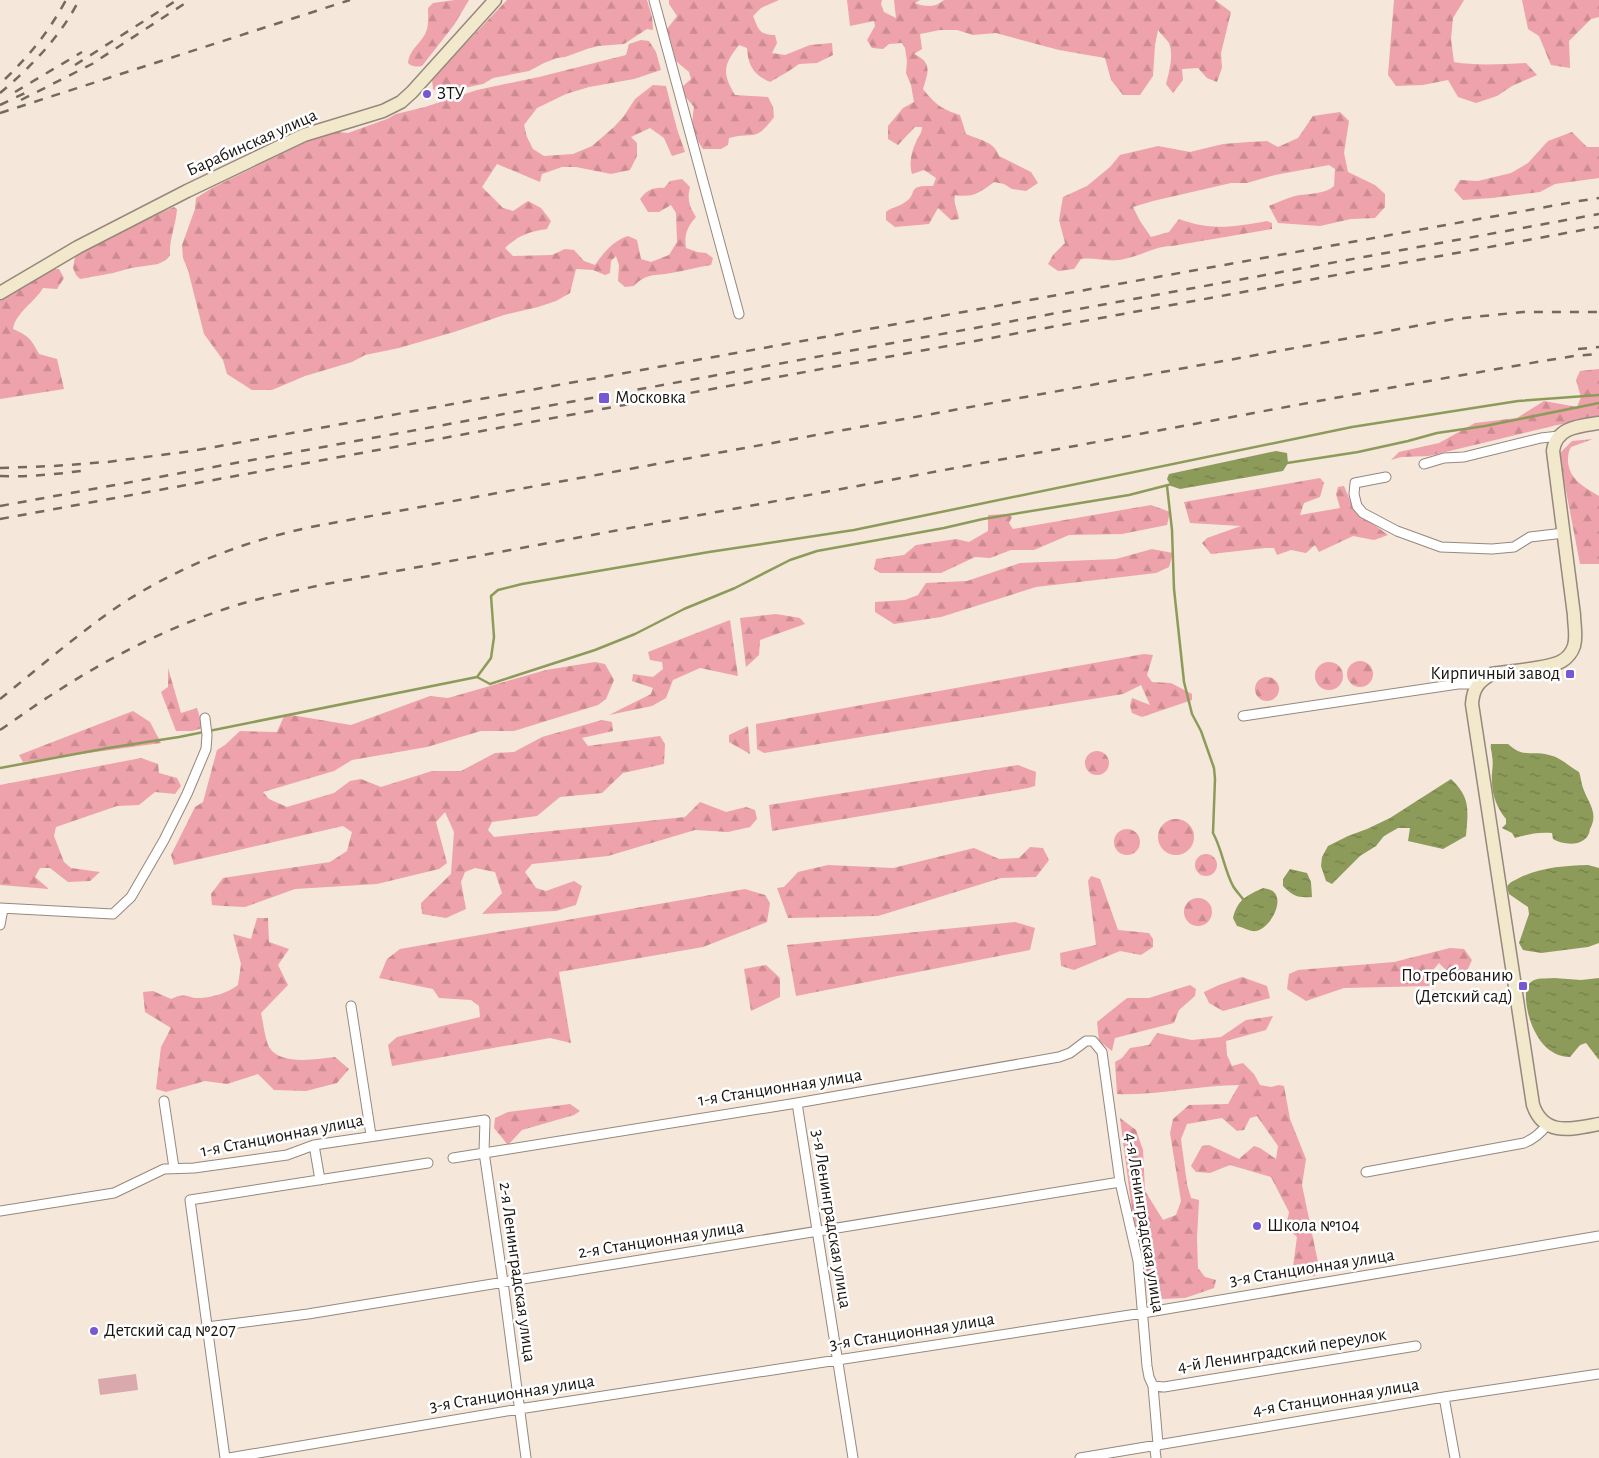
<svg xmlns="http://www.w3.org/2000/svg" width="1599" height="1458" font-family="'Alegreya Sans',sans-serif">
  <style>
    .grass { fill: #d9a9ae }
    .forest { fill: url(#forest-firs) }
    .water { fill: url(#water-ripples) }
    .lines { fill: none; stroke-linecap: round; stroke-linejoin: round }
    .stream { stroke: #8d9b5a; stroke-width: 2.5 }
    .street-casing { stroke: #96887c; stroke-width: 11 }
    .secondary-casing { stroke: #96887c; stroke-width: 15 }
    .street { stroke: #fff; stroke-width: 9 }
    .secondary { stroke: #f2e9cc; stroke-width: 12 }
    .rail { stroke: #726961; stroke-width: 2.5; stroke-dasharray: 9 9; stroke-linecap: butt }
    .poi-dot { fill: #7858d2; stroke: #fff; stroke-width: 2 }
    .labels { text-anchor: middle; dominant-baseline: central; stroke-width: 5; stroke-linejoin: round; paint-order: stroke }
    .poi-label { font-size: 18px; fill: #1a1510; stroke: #fff; text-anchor: start }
    .street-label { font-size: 18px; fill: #1a1510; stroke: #fff }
  </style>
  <defs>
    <pattern id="forest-firs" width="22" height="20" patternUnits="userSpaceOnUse" patternTransform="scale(1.25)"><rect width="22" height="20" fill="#eea2ab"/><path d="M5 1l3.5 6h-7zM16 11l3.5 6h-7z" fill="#cc8b92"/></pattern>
    <pattern id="water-ripples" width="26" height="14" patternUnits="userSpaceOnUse" patternTransform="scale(1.25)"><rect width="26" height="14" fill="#8d9b5a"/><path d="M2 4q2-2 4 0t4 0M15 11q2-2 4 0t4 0" fill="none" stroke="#727d49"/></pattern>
  </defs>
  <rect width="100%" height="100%" fill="#f5e7d9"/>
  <path class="grass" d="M136 1374 138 1390 100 1395 98 1379Z"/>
  <path class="forest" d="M455 0H469L454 25 422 66C416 67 412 67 408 63 410 48 421 44 426 32 429 25 428 16 428 8L433 3Z
    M507 0H647L652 17 653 30 647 29 624 44 598 46 587 49 565 57 557 58 544 63 529 71 493 78 483 84 441 93 433 89 432 79Z
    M669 0H779L761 8 753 16C759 30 758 34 775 35L777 43 772 53 785 55 810 45 832 43 833 55 817 63 799 64 789 71 770 82C754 75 748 66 747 48L739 45C723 65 722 73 735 95L768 97 773 107 774 117C755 143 754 131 729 138L728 145 721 149H703C692 132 691 127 694 107L683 94V86L691 79 689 72 676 61 667 29 677 16 669 4Z
    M847 0H882L881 4 884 12 896 18 894 0H920L915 3C925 7 935 8 944 0H1215L1231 12 1221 53 1222 68 1217 82 1207 78 1198 68 1182 69 1183 80 1173 93 1166 84C1169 72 1174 55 1169 43 1166 39 1161 34 1158 30L1155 45 1153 76 1140 95H1123L1111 80 1105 58 1059 50 996 33 973 35 957 30H940L920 34 922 49 914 54C933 63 928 72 923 89 935 104 941 109 960 115L966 134C979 140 994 141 999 156L1031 172 1038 183 1026 191 1012 189 1004 184 994 182C979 193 973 198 955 195 953 204 958 210 959 219L951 220 938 208 929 224 895 227 886 220V212C892 207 898 207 904 203 920 193 904 185 933 186L936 178 924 170 912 174C909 164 911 152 916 142 918 136 922 134 922 127H915L898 145 888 139V126L903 108 914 102 911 85 906 73 907 61 905 48 902 43 889 44 883 49 872 48 867 40 875 26 874 21 850 26Z
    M1394 0H1464L1453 18 1451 39 1454 62C1477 66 1502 64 1526 63L1537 75 1512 86 1497 96 1476 103 1458 97 1448 80 1423 85 1396 86 1388 75Z
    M1522 0H1599V17L1591 19 1569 41 1570 68 1551 65 1539 36 1528 29Z
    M641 40 649 41 656 52 661 70 634 79 589 87 566 94 537 108 524 125 527 137 533 149 544 156 573 154 592 146 614 127 624 116 635 99 653 85 666 86 677 129 685 152 672 156 664 138 650 128 631 137 637 143V156L630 170 611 174 576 167H562L542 174 540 182 497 164 482 187 503 208 513 211 528 201 541 208 551 221 547 229C528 232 519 235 505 248L513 256 552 255 565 249 574 250 584 261 595 265C604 252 613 241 628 236L637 240 641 259 651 262 669 255 677 242 676 213 671 205 659 212H648L640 199C647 190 653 187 664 188L670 181 682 179 690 187C687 199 689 206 696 217 687 227 684 235 686 248L697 252 706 253 713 258 711 265C698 267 684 271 671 273 655 276 646 273 634 286L625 287 618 281 619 265 616 256 611 261 610 273 605 275 593 270 576 269 570 293 556 301 538 307 504 315 454 332 399 348 365 355 352 362 305 376 272 390H252L227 374 223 360 204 334 188 270 183 258 182 245 195 209 196 198 212 188 322 134 339 132 348 133 387 119 396 114 425 107 477 90 539 77 626 55 629 44Z
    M1340 112 1349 121 1344 153 1348 172 1375 185 1385 194V207L1375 218 1351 219 1320 226 1278 223 1269 206C1277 203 1286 198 1295 196 1308 193 1324 195 1334 186L1335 169 1329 165 1275 175 1247 183H1231L1153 201 1133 207 1140 221 1151 237 1169 232 1179 219C1211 231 1234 227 1267 221L1272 223V229L1172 246C1155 246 1141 256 1124 259 1109 263 1096 257 1081 259L1074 269 1058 271 1048 264 1053 255 1065 243 1059 220 1063 197 1087 186 1110 167 1120 155 1158 146 1190 152 1223 144 1249 142 1267 141 1278 147 1298 138 1313 116Z
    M1572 132 1587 147H1599V178L1555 184 1540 192 1492 198 1463 200 1454 190 1460 180 1478 181 1511 173 1528 163 1548 141Z
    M174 207 177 209C176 225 169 239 170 255L166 260 158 264 131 268 113 273 80 279 76 275 73 268 75 257 88 245Z
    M46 269H59L64 278 57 289 43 288C35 302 15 313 13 329 29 336 31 339 39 354L57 359 64 389 0 399V298Z
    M1599 369V419L1557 425 1429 456 1401 457 1391 460 1399 452 1439 443 1475 423 1517 418 1544 401 1577 407 1581 397 1576 380 1580 371Z
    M1593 439 1571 447C1568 453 1568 456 1568 462 1570 480 1584 487 1599 496V564H1580L1559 454 1572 441Z
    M1320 478 1324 483 1320 497 1304 503 1300 515 1340 508 1336 494 1338 487 1344 486 1354 510 1388 535 1374 540 1353 536 1319 552 1315 545 1306 553 1291 550 1277 555 1274 548H1265L1211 554 1202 543 1207 538 1241 526 1190 523 1184 502Z
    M1151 505 1170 512 1167 525 1122 534 1069 535 1034 550H1011L990 558 975 557 941 573H880L874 569 876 559 904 555 916 545 956 539 969 542 988 531V515L1007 514 1012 517 1009 523 1013 529Z
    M1152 549 1173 553 1169 567 1156 573 1036 587 941 617 894 624 875 612V602L905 600 918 595 926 583 967 581 1020 563 1116 559Z
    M776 614 800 618 805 624 760 640 759 655 746 667 740 618Z
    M730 620 738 676 700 668 673 680 666 698 652 706 609 715 651 694 653 688 632 681 633 674 653 677 663 669 662 662 650 660 648 652Z
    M1144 654 1153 655 1147 675 1152 682 1171 683 1192 694V700L1142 717 1132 713 1130 706 1132 698 1150 705 1141 685 1123 694 764 753 757 749 756 724Z
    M1347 674a13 13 0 1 1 26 0a13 13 0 1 1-26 0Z
    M595 662 605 664 614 680 606 699 598 705 514 731H481L427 747 352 760 334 771 263 792 269 799 287 807 334 793 350 781 361 779 381 787 432 771H461L495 753 514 752 542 737 602 720 612 722 613 731 582 738 588 746 660 736 665 744 664 764 623 773 602 793 560 797 537 816 492 822 488 830 494 837 685 817 700 802 726 812 746 807 755 810 757 819 750 827 728 832 695 830 608 856 532 864 525 872 536 888 546 891 574 881 582 886 576 905 556 911 482 914 502 893 495 872 475 868 465 872 461 882 466 909 446 918 422 914 421 903 451 874 454 832 445 812 436 822 447 863 439 869 377 884 295 889 245 907 223 906 212 905 211 894 223 878 330 862 347 851 352 832 343 826 174 865 171 855 195 807 203 802 217 750 225 745 240 731 277 732 285 714 351 725 430 696 448 698 546 670Z
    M1315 676a14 14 0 1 1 28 0a14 14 0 1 1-28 0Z
    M168 668 181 713 197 708 203 728 192 731H176L161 692 168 687Z
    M1255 689a12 12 0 1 1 24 0a12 12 0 1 1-24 0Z
    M133 711 150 722 161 743 23 762 19 755Z
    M748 726 750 754 729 742V735Z
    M1085 763a12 12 0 1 1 24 0a12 12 0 1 1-24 0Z
    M141 758 158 764 159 773 177 778 181 786 175 794 155 792 139 805 117 806 56 827 54 836 64 862 71 868 100 872 90 881 68 882 50 868H40L35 877 49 889 0 885V785Z
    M1018 765 1036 772 1035 786 1028 788 772 831 769 805Z
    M1158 837a18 18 0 1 1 36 0a18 18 0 1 1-36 0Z
    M1114 842a13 13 0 1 1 26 0a13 13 0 1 1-26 0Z
    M1030 847 1043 848 1049 860 1036 877 1001 878 878 916 788 918 777 888 784 887 798 872 828 865 893 868 974 848 999 859 1019 858Z
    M1195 865a11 11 0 1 1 22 0a11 11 0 1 1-22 0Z
    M1091 876 1100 879 1118 930 1149 933 1153 939V947L1141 955 1120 951 1074 970 1061 966 1060 953 1096 945 1088 881Z
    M745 889 765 895 770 903 767 922 703 947 559 972 571 1043 550 1038 392 1066 388 1045 397 1037 480 1017 479 1006 471 1000 439 998 433 989 379 978 387 959 400 949Z
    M1184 912a14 14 0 1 1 28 0a14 14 0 1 1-28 0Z
    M257 918H268L269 942 289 949 278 965 288 985 261 1013C263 1022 265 1039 269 1047 280 1066 317 1059 335 1057L349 1069 337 1083 306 1091 274 1090 258 1074 227 1084 205 1081 166 1092 156 1089 161 1047 171 1028 145 1012 143 992 153 991 171 999C186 991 187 999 201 998 213 997 228 993 238 985L241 964 233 934 251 939Z
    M1015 922 1035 928 1030 950 796 996 787 945Z
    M1450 948 1464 949 1472 960 1467 971 1450 974 1439 963 1434 969 1436 981 1429 986 1344 988 1306 1001 1287 989 1289 974 1298 970 1394 962Z
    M766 965 780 978V997L751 1011 744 969Z
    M1242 977 1267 986 1270 998 1223 1011 1209 1003 1204 992 1219 985Z
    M1190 985 1196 989 1195 996 1179 1010 1174 1023 1115 1038 1112 1051 1099 1041 1097 1022 1127 998H1149Z
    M1273 1016 1266 1030 1226 1041 1227 1055 1232 1066 1243 1063 1254 1074 1260 1085 1271 1087 1279 1085 1284 1086 1290 1119 1306 1159 1302 1185 1320 1272 1314 1276 1293 1267 1297 1237 1286 1227 1289 1212 1271 1177 1230 1165 1210 1173 1196 1172 1191 1166 1202 1146 1209 1145 1239 1159 1254 1146 1260 1148 1276 1159 1278 1146 1257 1116 1250 1118 1244 1130 1237 1131 1222 1118 1187 1124 1181 1139 1187 1184 1191 1198 1199 1200 1197 1238 1198 1268 1205 1277 1216 1280 1214 1288 1185 1298 1162 1299 1148 1292 1141 1269 1149 1262 1136 1242 1120 1118 1136 1130 1143 1150 1145 1191 1163 1220 1176 1215 1181 1201 1170 1133 1173 1119 1189 1105 1228 1104 1239 1085C1198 1085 1158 1096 1117 1094L1115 1062 1122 1058 1130 1048 1149 1045 1157 1033 1192 1040 1221 1037 1246 1020Z
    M570 1104 580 1111 574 1115 522 1130 508 1145 494 1128 495 1118 508 1112Z"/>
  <path class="water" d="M1276 451 1287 453 1288 463 1283 471 1180 489 1171 486 1167 479 1169 474Z
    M1491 744H1508C1525 759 1530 750 1549 755 1562 758 1568 766 1579 772 1581 777 1581 783 1583 788 1588 802 1599 813 1590 829 1588 847 1565 846 1553 839L1552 833C1536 832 1530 834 1515 838L1512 833 1502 828 1506 824V819C1498 810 1492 795 1492 783 1491 774 1494 764 1492 756 1492 751 1490 749 1491 744Z
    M1451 779C1471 798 1468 810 1466 836L1443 849 1408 841 1410 828H1398L1384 836 1376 846 1360 856 1332 884 1326 881 1321 866 1322 857 1328 846 1348 836 1367 829 1390 818Z
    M1588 865 1599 868V943L1588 947 1541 953 1523 950 1519 943 1529 914 1528 907 1509 894 1507 887C1509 882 1514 881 1519 878 1541 867 1564 866 1588 865Z
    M1290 869 1307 873 1311 882 1312 897C1297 898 1293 896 1283 886V879Z
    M1263 888C1268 889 1274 890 1276 895 1282 907 1268 929 1256 931 1250 932 1243 927 1237 926L1233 918C1238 899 1246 896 1263 888Z
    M1554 978 1581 980 1599 978V1060L1586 1043 1580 1045 1570 1057C1542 1057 1528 1024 1526 1000 1526 994 1525 986 1531 982 1536 977 1547 979 1554 978Z"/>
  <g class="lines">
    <path class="stream" d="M1287 463 1358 452 1408 441 1437 433 1485 426 1599 403
      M1167 486 1172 530 1174 589 1184 682 1192 714 1201 731 1214 768 1215 779 1213 833C1222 849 1224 869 1233 886 1236 891 1240 895 1243 899
      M477 677 491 658 494 637 491 596 498 590 522 584 709 552 854 530 1352 427 1518 401 1599 395
      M0 768 108 748 179 737 477 677 490 684 595 650 635 634 684 609 735 588 790 560 817 551 944 528 983 519 1129 495 1172 484"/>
    <defs>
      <path id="street" d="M654 0 739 314
        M1424 464 1444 458 1464 457 1541 438 1559 436
        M1386 477 1355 483 1354 494 1357 506 1363 513 1397 531 1441 547 1492 549 1514 547 1530 537 1564 533
        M1243 716 1458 684H1477
        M0 908 113 914 131 897 164 840 187 794 206 749 207 735 205 718
        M0 925 3 909
        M351 1006 371 1135
        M164 1101 174 1168
        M797 1103 853 1458
        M314 1145 320 1180
        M453 1158 797 1103 1059 1057 1070 1053 1086 1041H1093L1102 1052 1120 1182 1138 1261 1147 1366 1149 1377 1153 1386 1158 1444 1155 1450 1156 1458
        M1366 1172 1524 1143C1534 1139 1540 1134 1547 1125
        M0 1211 114 1193 164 1169 194 1168 287 1155 314 1145 485 1120 484 1152 503 1282 526 1458
        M207 1327 308 1314 1120 1182
        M1153 1386 1164 1387 1416 1346
        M1444 1397 1455 1458
        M225 1458 190 1200 428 1163
        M229 1458 519 1409 1143 1313 1599 1236
        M1080 1458 1444 1397 1599 1374"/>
      <path id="secondary" d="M0 293 78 247 187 191 304 135 383 111 401 102 412 92 495 0
        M1599 423C1579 426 1556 427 1553 451L1574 615C1574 625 1577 636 1574 646 1572 652 1567 658 1562 661 1549 669 1509 671 1492 674 1479 681 1473 688 1472 704L1533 1105C1544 1137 1572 1129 1599 1124"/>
    </defs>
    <use href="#street" class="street-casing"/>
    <use href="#secondary" class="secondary-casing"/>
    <use href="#street" class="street"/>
    <use href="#secondary" class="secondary"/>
    <path class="rail" d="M75 65 177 0
      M5 79C31 54 49 31 66 0
      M15 92 82 52
      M0 93C31 67 61 36 79 0
      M21 100 92 64 190 0
      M0 105 25 93
      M0 113 350 0
      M1578 349 1599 347
      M0 468 54 466 107 462 192 451 1579 201 1599 198
      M0 476C30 477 59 474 88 470
      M0 506 1599 214
      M0 519 1599 227
      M0 699C40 667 80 632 123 603 185 563 255 537 327 524L1454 319 1523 312H1599
      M0 730C18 718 35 705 53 694 103 661 159 632 216 612 252 599 289 592 326 584L1400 386 1543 361 1574 356 1599 354"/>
  </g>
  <g class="poi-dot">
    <circle cx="427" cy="94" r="5"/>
    <rect x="598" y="392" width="12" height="12" rx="2.5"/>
    <rect x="1565" y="669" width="10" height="10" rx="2.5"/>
    <rect x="1518" y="981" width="10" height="10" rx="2.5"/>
    <circle cx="1257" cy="1226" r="5"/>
    <circle cx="94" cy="1331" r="5"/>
  </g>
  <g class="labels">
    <g class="poi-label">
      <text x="437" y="94">ЗТУ</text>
      <text x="615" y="398">Московка</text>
      <text x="1560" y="674" text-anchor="end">Кирпичный завод</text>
      <text x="1513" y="976" text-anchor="end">По требованию<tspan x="1513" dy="21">(Детский сад)</tspan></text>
      <text x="1267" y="1226">Школа №104</text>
      <text x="104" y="1331">Детский сад №207</text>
    </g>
    <g class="street-label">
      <text transform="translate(252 143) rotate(-24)">Барабинская улица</text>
      <text transform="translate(780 1088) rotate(-9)">1-я Станционная улица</text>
      <text transform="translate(282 1136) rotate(-11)">1-я Станционная улица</text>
      <text transform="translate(831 1219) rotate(81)">3-я Ленинградская улица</text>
      <text transform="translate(1144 1223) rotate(81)">4-я Ленинградская улица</text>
      <text transform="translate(661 1240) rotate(-9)">2-я Станционная улица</text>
      <text transform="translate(1312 1268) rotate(-9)">3-я Станционная улица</text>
      <text transform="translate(517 1272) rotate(82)">2-я Ленинградская улица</text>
      <text transform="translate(912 1332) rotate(-9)">3-я Станционная улица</text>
      <text transform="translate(1282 1351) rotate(-9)">4-й Ленинградский переулок</text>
      <text transform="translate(512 1394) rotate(-9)">3-я Станционная улица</text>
      <text transform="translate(1336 1398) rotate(-9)">4-я Станционная улица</text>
    </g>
  </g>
</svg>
